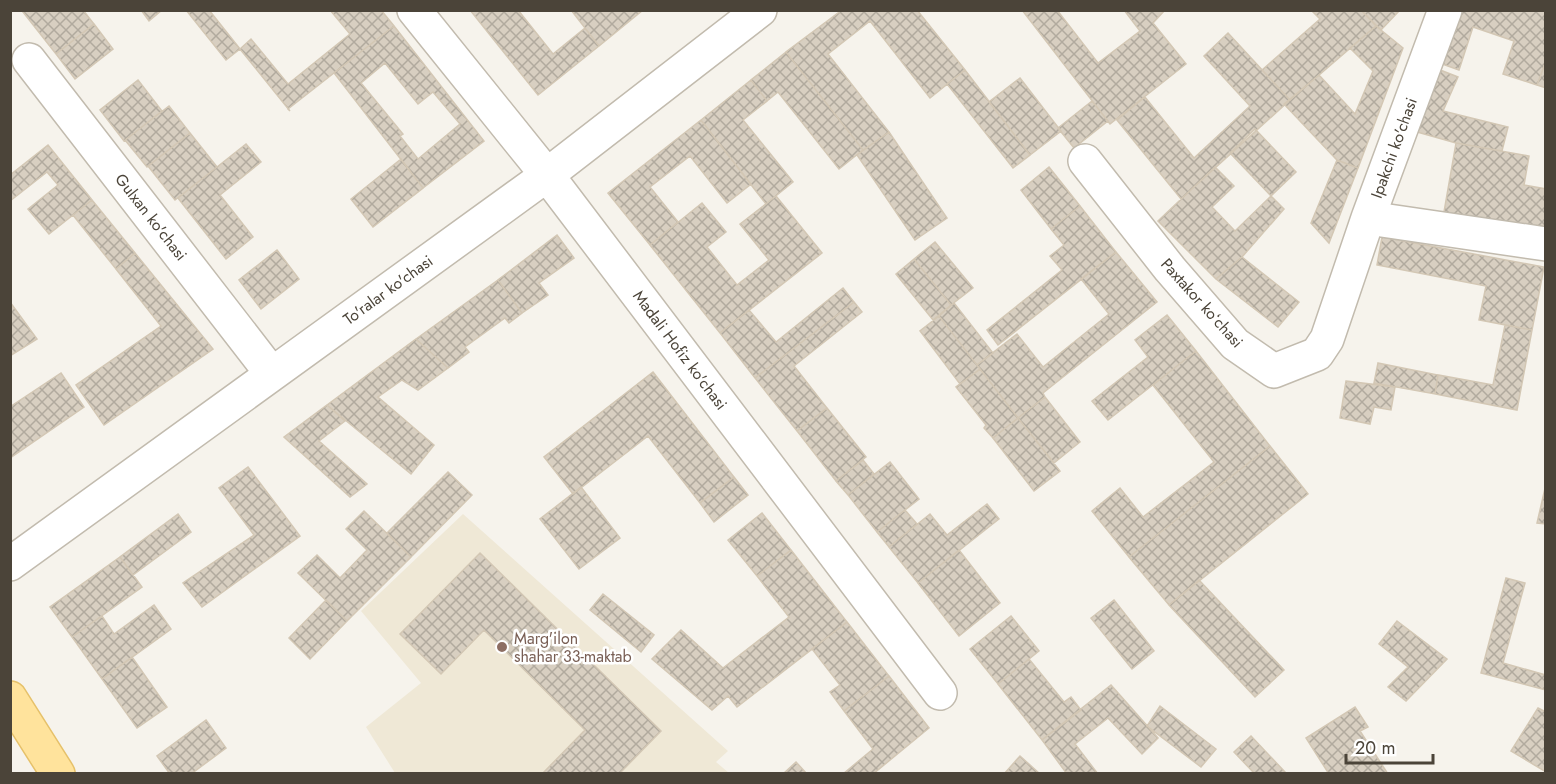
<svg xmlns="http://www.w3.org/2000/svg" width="1556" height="784" font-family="Jost,sans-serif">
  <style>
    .education { fill: #efe8d6 }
    .building { fill: url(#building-cross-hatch); stroke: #d3c7b4; stroke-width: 1.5; fill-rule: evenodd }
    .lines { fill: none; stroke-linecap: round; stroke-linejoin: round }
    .minor-casing { stroke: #c2bbae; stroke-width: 36 }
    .major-casing { stroke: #e6c16a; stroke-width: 36 }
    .minor { stroke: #fff; stroke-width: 33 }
    .major { stroke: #ffe39c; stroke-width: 33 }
    .education-dot { fill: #8d6e63; stroke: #fff; stroke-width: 2 }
    .labels { text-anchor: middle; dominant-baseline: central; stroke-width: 5; stroke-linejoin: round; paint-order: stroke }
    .street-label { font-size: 16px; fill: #4b4439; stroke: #fff }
    .education-label { font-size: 16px; fill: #785e54; stroke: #fff; text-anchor: start }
  </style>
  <defs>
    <pattern id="building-cross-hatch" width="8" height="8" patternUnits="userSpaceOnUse" patternTransform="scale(1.5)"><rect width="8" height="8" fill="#d8cfc1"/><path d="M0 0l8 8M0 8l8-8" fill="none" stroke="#b1aa9e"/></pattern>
  </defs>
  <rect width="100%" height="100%" fill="#f6f3ec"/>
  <path class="education" d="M463 514 728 751 716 762 729 773H395L366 727 421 683 361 611Z"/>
  <path class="building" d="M25 10H83L94 24 56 54 23 12Z
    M141 10H162L149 21Z
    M186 10H209L240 49 226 60Z
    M330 10H381L394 26 288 109 290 111 240 49 251 39 288 84 350 34Z
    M470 10H518L553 54 585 28 599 46 538 95Z
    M571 10H643L599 46Z
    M842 10H917L965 70 930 98 870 21 828 54 889 132 863 150 786 52Z
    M1022 10H1057L1098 63 1140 31 1124 10H1165L1153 23 1186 64 1110 124Z
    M1311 10H1361L1376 26 1290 100 1262 70 1320 19Z
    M1361 10H1400L1381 30Z
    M1452 10H1546V61L1537 85 1503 74 1514 41 1473 27 1459 70 1434 61Z
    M94 24 113 49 75 79 56 54Z
    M394 26 484 141 423 188 334 73ZM385 63 418 104 433 92 460 124 418 159 400 136 403 134 361 83Z
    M1376 26 1403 48 1358 168 1337 160 1284 104 1319 75 1355 114 1373 71 1350 48Z
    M1228 33 1290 100 1181 199 1117 120 1145 97 1194 158 1250 106 1204 56Z
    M786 52 863 150 839 169 778 92 767 101 751 80Z
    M1546 61V88L1537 85Z
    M1430 66 1458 77 1443 111 1508 127 1502 151 1456 143 1403 128Z
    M965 70 1030 155 1013 168 947 84Z
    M1020 78 1061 131 1030 155 989 102Z
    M138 80 162 111 124 141 100 110Z
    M751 80 767 101 743 120 793 182 766 204 701 120Z
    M1092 101 1108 121 1074 148 1058 128Z
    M169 106 190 133 147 167 125 140Z
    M701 120 751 184 727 203 690 156 650 187 678 222 650 245 608 193Z
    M1255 129 1296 172 1271 196 1230 153Z
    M889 132 947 218 915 240 857 155Z
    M190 133 217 167 175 200 148 166Z
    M1456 143 1529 156 1524 185 1546 189V230L1444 212Z
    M246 144 261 162 220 195 253 237 226 259 178 198Z
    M48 145 92 200 49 234 28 209 58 185 47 172 10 201V175Z
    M401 159 423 188 373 227 351 199Z
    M1337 160 1358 168 1329 243 1311 223Z
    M1049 167 1080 206 1051 229 1021 190Z
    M1215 167 1234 186 1212 207 1235 231 1271 196 1284 209 1242 257 1216 279 1158 221Z
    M776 196 822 253 720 333 650 245 702 203 726 232 707 247 737 285 769 260 740 224Z
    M92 200 135 253 116 269 73 215Z
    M1080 206 1116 252 998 345 987 330 1062 270 1050 256 1064 245 1051 229Z
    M557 235 574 258 539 283 548 295 522 313 498 280Z
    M1382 237 1544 267 1532 330 1479 320 1486 286 1377 265Z
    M935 242 973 288 951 305 914 259Z
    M277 250 299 279 261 309 239 280Z
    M1116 252 1157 302 1043 393 1045 397 1018 418 977 365 1017 334 1043 367 1109 314 1081 279Z
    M135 253 213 349 104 425 76 385 161 326 116 269Z
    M1242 257 1299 302 1278 327 1216 279Z
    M914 259 951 305 933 320 896 274Z
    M498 280 522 313 509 323 505 318 465 347 469 352 448 368 416 339Z
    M843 288 854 302 755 378 720 333 749 310 776 342Z
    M10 302 37 339 10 356Z
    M854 302 862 312 794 366 827 408 797 431 755 378Z
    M954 303 993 353 977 365 939 316Z
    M1167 315 1196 351 1108 420 1092 401 1148 357 1135 340Z
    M939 316 980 369 960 384 920 331Z
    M1505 325 1532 330 1517 410 1435 394 1438 375 1493 385Z
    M416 339 448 368 418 390 402 380 378 397 434 445 411 474 327 405Z
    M1196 351 1270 446 1129 557 1092 511 1120 488 1143 517 1214 462 1153 385Z
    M1378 363 1438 375 1435 394 1374 383Z
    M980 369 1018 418 993 438 984 428 986 425 956 387Z
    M653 372 734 477 700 503 648 436 573 494 544 457Z
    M61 373 84 407 10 458V407Z
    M1346 381 1395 387 1391 410 1374 407 1370 424 1340 418Z
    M1045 397 1080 442 1054 463 1018 418Z
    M327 405 345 421 319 441 367 484 350 497 284 437Z
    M827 408 866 457 836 481 797 431Z
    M1018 418 1060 471 1034 491 993 438Z
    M1270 446 1308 494 1169 605 1129 557Z
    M863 460 874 474 848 495 836 481Z
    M890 462 919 499 877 532 848 495Z
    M248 467 300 536 202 607 183 583 254 535 219 488Z
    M448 472 472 495 411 557 387 533Z
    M734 477 748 495 714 522 700 503Z
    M1546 484V524L1537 523Z
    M581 487 620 538 579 569 540 519Z
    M987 504 999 519 918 583 889 547 930 514 947 535Z
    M905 510 917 524 889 547 877 532Z
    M364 511 411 557 347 621 298 573 317 555 340 578 367 550 346 529Z
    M762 513 791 550 757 576 728 540Z
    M178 514 191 532 133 575 120 557Z
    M791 550 847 622 737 707 728 696 712 710 652 659 681 630 723 668 789 617 757 576Z
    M959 550 1000 603 959 636 918 583Z
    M480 553 661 731 619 774 543 773 585 730 484 630 441 674 400 634Z
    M120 557 142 587 72 637 50 607Z
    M1506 578 1525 583 1503 663 1546 675V690L1481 673Z
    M1199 580 1284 670 1255 697 1169 605Z
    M603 594 654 635 641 652 590 610Z
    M326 600 347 621 310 659 289 638Z
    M1114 600 1154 651 1132 669 1091 618Z
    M154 605 171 629 102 679 72 637 102 616 114 634Z
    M1011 616 1039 651 998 684 970 649Z
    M1397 621 1447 659 1406 701 1388 687 1408 667 1379 644Z
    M847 622 889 676 844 711 830 692 840 685 812 649Z
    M132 657 167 707 137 728 102 679Z
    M1029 659 1064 702 1071 697 1081 710 1042 740 998 684Z
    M889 676 929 728 873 774H843L873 749 844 711Z
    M1111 685 1158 738 1142 754 1108 718 1075 744 1098 774H1067L1042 740Z
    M1160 706 1216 749 1201 767 1147 726Z
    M1355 707 1368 727 1360 731 1388 774H1329L1306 738Z
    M1538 708 1546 712V772L1511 751Z
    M206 720 226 748 191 774H170L157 756Z
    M1251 736 1285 772 1283 774H1255L1234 752Z
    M1020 756 1040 774H1004Z
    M796 762 807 774H783Z"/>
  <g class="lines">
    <defs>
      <path id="minor" d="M414 10 547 175 940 693
        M1445 10 1368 218 1546 244
        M29 60 272 374
        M1085 161 1170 269 1235 344 1274 371 1317 354 1327 339 1368 218
        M10 564 547 175 760 10"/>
      <path id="major" d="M10 698 58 774"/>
    </defs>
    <use href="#minor" class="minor-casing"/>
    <use href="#major" class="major-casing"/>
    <use href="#minor" class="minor"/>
    <use href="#major" class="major"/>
  </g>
  <circle class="education-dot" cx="502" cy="647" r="6"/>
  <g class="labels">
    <g class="street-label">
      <text transform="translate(1394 148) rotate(-70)">Ipakchi ko'chasi</text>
      <text transform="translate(151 217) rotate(52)">Gulxan ko'chasi</text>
      <text transform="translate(388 290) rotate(-36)">To'ralar ko'chasi</text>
      <text transform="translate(1202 303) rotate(48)">Paxtakor koʻchasi</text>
      <text transform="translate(680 350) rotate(53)">Madali Hofiz ko'chasi</text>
    </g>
    <g class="education-label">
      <text x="514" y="638">Marg'ilon<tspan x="514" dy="18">shahar 33-maktab</tspan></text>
    </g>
  </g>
  <rect width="1556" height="784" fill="none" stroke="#4b4439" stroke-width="24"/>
  <path d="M1346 754v9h87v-9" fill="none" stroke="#4b4439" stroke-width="3"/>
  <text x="1355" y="754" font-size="18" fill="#4b4439" stroke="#ffffff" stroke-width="4.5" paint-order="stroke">20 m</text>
</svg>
